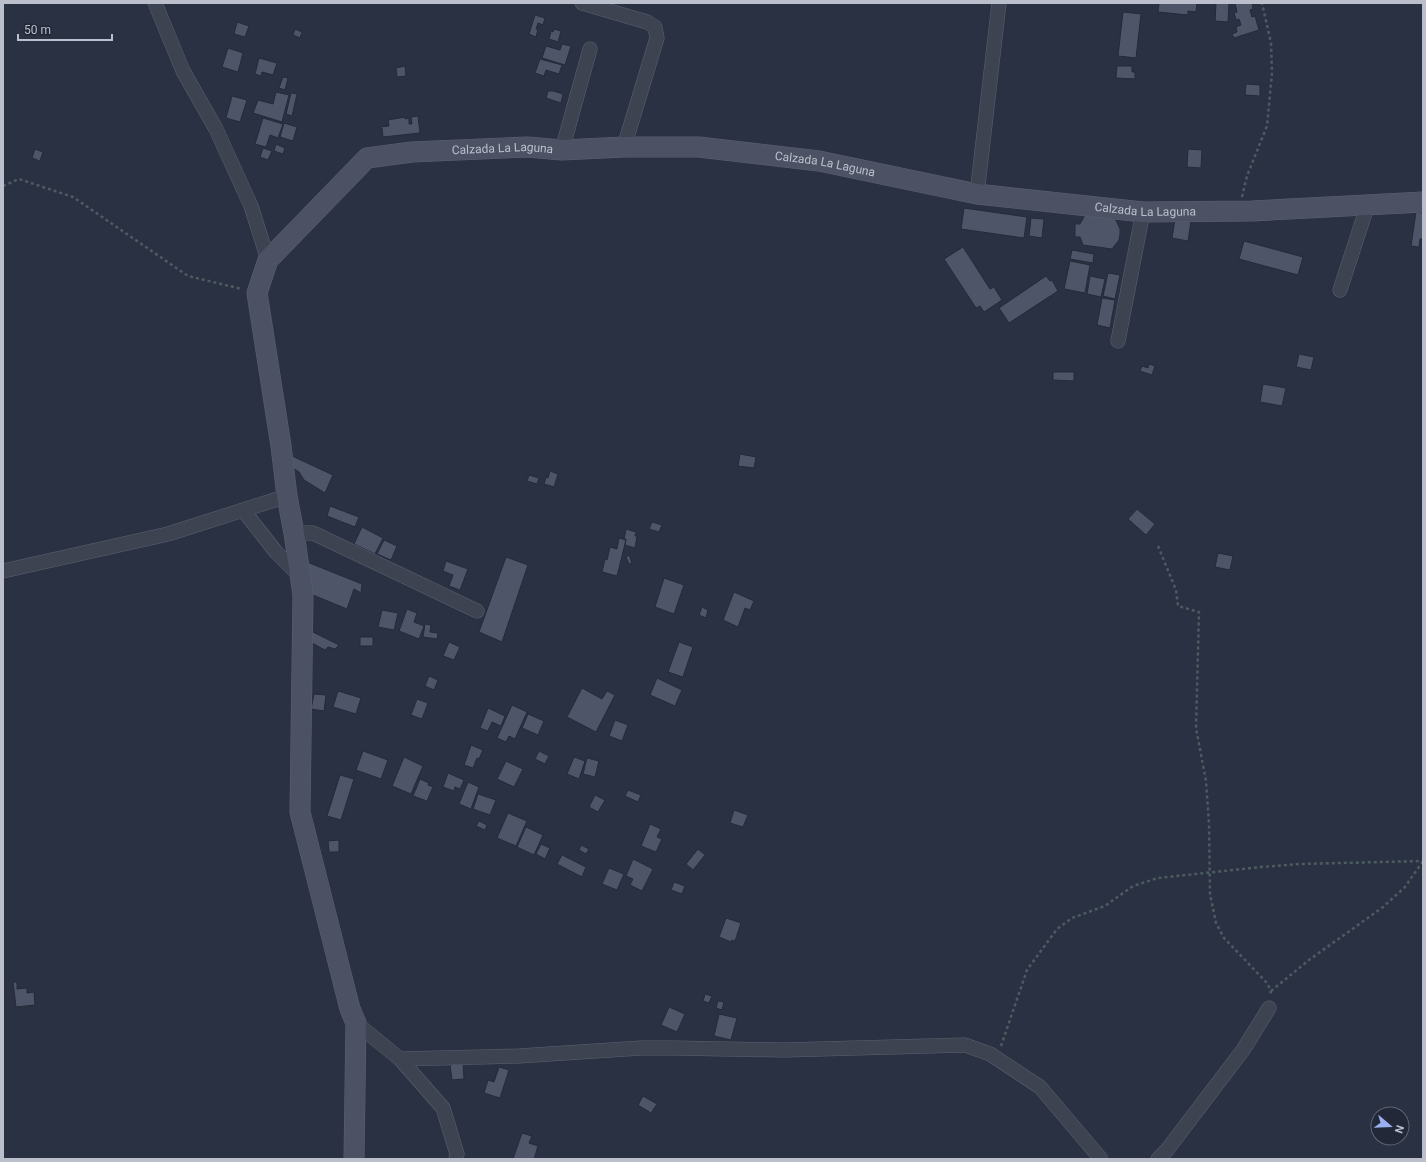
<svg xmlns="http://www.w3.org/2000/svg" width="1426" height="1162" font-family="Roboto,sans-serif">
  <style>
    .building { fill: #4e5568; stroke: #242a39 }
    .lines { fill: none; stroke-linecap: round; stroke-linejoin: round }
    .street-casing { stroke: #5c616f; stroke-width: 15 }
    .secondary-casing { stroke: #5c616f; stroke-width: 21 }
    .path { stroke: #4c5c61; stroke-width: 2.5; stroke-dasharray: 3 3; stroke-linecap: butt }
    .street { stroke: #3e4352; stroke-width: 14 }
    .secondary { stroke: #4c5264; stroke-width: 20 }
    .labels { text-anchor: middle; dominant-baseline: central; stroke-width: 3; stroke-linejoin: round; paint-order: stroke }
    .street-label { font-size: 12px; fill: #bbbfcb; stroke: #222837 }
  </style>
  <rect width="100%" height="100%" fill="#2a3142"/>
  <path class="building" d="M1159 3H1197L1196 12 1188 11V15L1158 12Z
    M1216 3H1229L1228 22 1215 21Z
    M1235 3H1252L1253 9 1250 10 1252 17 1255 16 1259 30 1234 38 1232 34 1237 32 1236 27 1241 25 1239 19 1236 20 1234 13 1237 12Z
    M1123 12 1141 14 1136 58 1118 56Z
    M535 15 545 18 543 25 538 23 536 29H538L536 37 529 34Z
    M237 22 249 26 245 37 234 34Z
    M295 29 302 32 300 38 293 35Z
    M554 29 561 31 558 42 549 39 551 31 553 32Z
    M562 44 571 46 565 65 542 58 546 46 560 50Z
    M228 48 243 53 238 72 222 67Z
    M259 58 277 63 273 75 262 72 261 76 255 74Z
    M540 59 562 65 559 74 546 70 544 76 535 73Z
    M405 66 406 76 397 77 396 68Z
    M1117 66H1132V72H1135V79L1116 78Z
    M283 77 288 78 285 90 279 88Z
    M1246 84 1260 85V96L1245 95Z
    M548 91H553L563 94 561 103 546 98Z
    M276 92 289 95 282 122 253 113 258 100 273 104Z
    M291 93 297 94 292 116 286 114Z
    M232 96 247 100 240 122 226 118Z
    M418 116 420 133 383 137 382 128H380V127L389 126 388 120 405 117V119L409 118V124H412L411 117Z
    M263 118 283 124 278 138 270 135 266 147 255 144Z
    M284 123 297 127 293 141 280 137Z
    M276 144 285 148 283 154 274 151Z
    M263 148 272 151 268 160 260 157Z
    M35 149 43 152 40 161 32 158Z
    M1188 149 1202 150 1201 168 1187 167Z
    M964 208 1027 217 1024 238 961 229Z
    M1416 212 1423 213V239H1420L1419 247 1411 246Z
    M1085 215 1115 218 1120 229V234L1119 240 1112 249 1083 245 1080 237H1075V224H1080Z
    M1031 218 1044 219 1042 238 1029 236Z
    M1175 219 1191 222 1188 241 1172 238Z
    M1244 241 1303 257 1298 275 1239 259Z
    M963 247 990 289 994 287 1002 300 984 312 980 306 976 308 944 259Z
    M1072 250 1094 254 1093 263 1070 259Z
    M1070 261 1090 265 1085 293 1064 289Z
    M1108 273 1120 275 1115 299 1103 296Z
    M1046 276 1050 281 1052 280 1058 291 1009 323 999 308Z
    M1090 276 1105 279 1101 297 1087 294Z
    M1102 298 1115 300 1110 328 1097 325Z
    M1299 354 1314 357 1311 370 1296 367Z
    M1149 364 1155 366 1152 375 1140 371 1142 366 1148 368Z
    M1053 372H1074V381L1053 380Z
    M1263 384 1286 388 1282 406 1260 402Z
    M740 454 756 457 754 468 738 466Z
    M290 455 333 475 325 493 304 480 299 472 290 466Z
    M550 471 558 474 554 487 544 484 546 477 548 478Z
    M529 475 539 478 537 484 527 481Z
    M330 506 359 517 355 527 327 516Z
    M1137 509 1155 524 1146 535 1128 519Z
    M652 522 662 525 659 532 649 529Z
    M362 527 383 538 375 554 354 544Z
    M626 529 636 532 635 536H637L635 548 625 545 626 539H624Z
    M619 538 626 540 617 576 602 572 605 559 607 560 610 547 617 549Z
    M384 540 397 546 391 560 377 554Z
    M1218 553 1233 556 1230 570 1215 567Z
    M629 555 632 563 629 564 626 557Z
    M506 557 528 565 502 642 479 632Z
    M446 561 468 569 460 590 449 586 453 575 443 571Z
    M307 562 362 584 361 593 354 589 347 609 308 593Z
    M664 578 684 585 674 614 655 607Z
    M734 592 754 601 750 610 745 608 738 627 723 620Z
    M702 607 708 610 706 618 699 615Z
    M407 609 417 613 414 622 424 626 419 639 399 631Z
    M382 610 398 613 394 630 378 627Z
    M425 624 431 625 430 632 438 633 437 639 423 637Z
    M311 631 339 645 335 649 328 647 325 650 308 641Z
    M360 637H373V646H360Z
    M449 642 460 647 454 660 443 656Z
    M679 642 693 647 683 677 668 672Z
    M429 676 438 680 434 690 425 686Z
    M657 678 682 690 675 706 650 695Z
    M582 688 602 699 607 691 615 695 596 732 567 717Z
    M338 691 361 698 356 714 333 707Z
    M314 694 326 695 324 711 311 709Z
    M417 699 428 703 422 719 411 715Z
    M512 705 527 712 515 739 509 736 506 742 497 738Z
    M488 708 505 716 501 726 492 722 488 731 480 728Z
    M528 714 544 721 538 735 522 728Z
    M615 720 628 725 622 741 609 736Z
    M471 745 483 750 479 759 477 758 473 768 464 765Z
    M363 751 388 760 381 779 356 770Z
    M539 751 549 756 545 764 535 759Z
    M404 757 423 766 411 794 392 786Z
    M574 757 585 761 579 779 567 774Z
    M587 758 599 761 595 777 583 774Z
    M506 761 523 769 514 787 497 779Z
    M448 773 464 780 460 789 455 787 454 791 443 787Z
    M340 775 354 779 341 820 327 816Z
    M420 779 429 783 428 785 433 787 427 801 413 796Z
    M468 782 479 787 471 809 459 804Z
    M628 790 641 795 638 802 625 796Z
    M478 794 496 800 490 815 473 809Z
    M595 795 605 800 598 812 589 807Z
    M734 810 748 815 743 827 730 823Z
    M508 813 527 821 516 846 497 838Z
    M479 821 487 825 485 830 476 826Z
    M650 824 661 829 657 837 662 839 656 852 641 846Z
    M526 827 543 835 534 855 517 847Z
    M339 840V852H329L328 841Z
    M541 844 550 848 545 859 536 854Z
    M581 845 589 849 586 854 579 850Z
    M698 849 705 855 693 870 686 864Z
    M562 855 586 867 582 877 557 864Z
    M633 859 653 869 642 891 630 885 633 879 626 876Z
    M609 868 624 874 617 890 602 884Z
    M674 882 685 886 682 894 671 890Z
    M726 918 741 923 735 941 732 940 731 942 719 937Z
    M13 982H17V989L27 988V993L34 992 35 1005 16 1007Z
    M705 994 712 996 709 1003 703 1001Z
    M718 1001 724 1002 722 1010 716 1008Z
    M669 1007 685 1014 677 1032 661 1025Z
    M719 1014 737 1018 731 1040 714 1036Z
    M463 1063 464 1079 452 1080 450 1065Z
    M499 1067 509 1070 500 1098 484 1093 488 1080 494 1082Z
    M643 1096 657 1104 651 1113 638 1105Z
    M522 1133 532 1136 529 1143 538 1146 534 1159H513Z"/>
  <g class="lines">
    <defs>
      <path id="street" d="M155 3 183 71 216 129 251 206 268 260
        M582 3 647 22 655 27 657 38 624 147
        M562 150 590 49
        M977 194 999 3
        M1340 290 1368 204
        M1118 341 1143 212
        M243 510 276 552 300 576
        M294 533H313L477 611
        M3 571 168 534 287 496
        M356 1023 400 1059 443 1108 457 1154 456 1159
        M400 1059 519 1056 641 1048H673L784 1050 965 1045 990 1054 1040 1087 1101 1159
        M1158 1159 1167 1150 1243 1050 1269 1008"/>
      <g id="secondary">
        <path id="s1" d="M354 1159 356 1023 350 1009 300 812 303 595 294 533 287 496 281 446 257 293 268 260 367 158 412 152 527 147 562 150 624 147H699L819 161 977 194 1143 212 1252 211 1423 202"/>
      </g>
    </defs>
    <use href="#street" class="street-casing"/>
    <use href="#secondary" class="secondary-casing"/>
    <path class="path" d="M3 186 19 179 73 197 188 276 242 289
      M1242 197 1247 176 1267 126 1272 73 1271 43 1262 3
      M1158 546 1176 590 1178 606 1199 612 1196 728 1206 781 1209 824 1210 894 1216 923 1224 938 1267 983 1271 991 1270 996
      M1271 991 1309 960 1383 907 1405 887 1423 861
      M1001 1046 1027 970 1057 929 1072 918 1105 906 1133 886 1158 878 1261 867 1300 864 1423 861"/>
    <use href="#street" class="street"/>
    <use href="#secondary" class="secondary"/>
  </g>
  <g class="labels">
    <g class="street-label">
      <text stroke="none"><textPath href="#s1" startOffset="1190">Calzada La Laguna</textPath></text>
      <text stroke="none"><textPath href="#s1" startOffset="1514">Calzada La Laguna</textPath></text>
      <text stroke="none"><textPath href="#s1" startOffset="1838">Calzada La Laguna</textPath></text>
    </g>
  </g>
  <rect width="1426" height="1162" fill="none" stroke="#bbbfcb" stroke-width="8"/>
  <g transform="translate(1390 1126) rotate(109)"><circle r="19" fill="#222837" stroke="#5f6472"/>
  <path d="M0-3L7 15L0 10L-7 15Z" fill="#9bb0f1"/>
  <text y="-6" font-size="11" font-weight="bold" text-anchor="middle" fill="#bbbfcb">N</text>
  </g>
  <path d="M18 34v6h94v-6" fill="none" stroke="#bbbfcb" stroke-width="2"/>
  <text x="24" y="34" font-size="12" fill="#bbbfcb" stroke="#222837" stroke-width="3" paint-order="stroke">50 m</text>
</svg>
